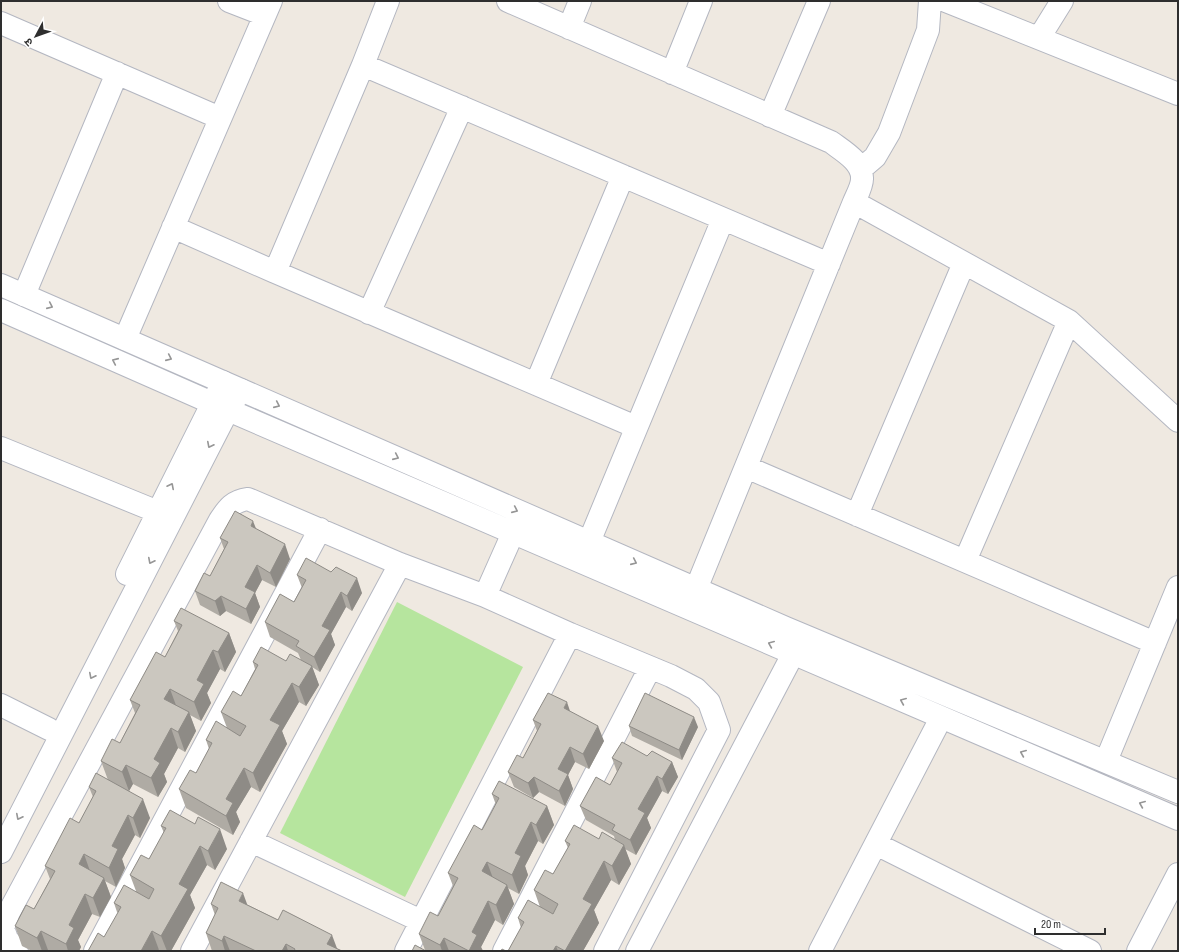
<svg xmlns="http://www.w3.org/2000/svg" width="1179" height="952" font-family="'Sofia Sans Condensed','Noto Sans Devanagari',sans-serif">
  <style>
    .green { fill: #b6e59e }
    .lines { fill: none; stroke-linecap: round; stroke-linejoin: round }
    .street-casing { stroke: #b4b7c1; stroke-width: 24 }
    .secondary-casing { stroke: #b4b7c1; stroke-width: 24 }
    .street { stroke: #fff; stroke-width: 22 }
    .secondary { stroke: #fff; stroke-width: 22 }
    .wall { fill: #afaba4 }
    .shaded-wall { fill: #8e8b86 }
    .building { fill: #cbc7bf; stroke: #8e8b86 }
    .oneway { stroke: #969696 }
  </style>
  <rect width="100%" height="100%" fill="#efe9e1"/>
  <path class="green" d="M397 602 523 667 405 897 280 833Z"/>
  <g class="lines">
    <defs>
      <path id="street" d="M229 1 265 15
        M508 1 831 142C843 151 863 162 862 179 862 186 857 195 854 202
        M946 1 1178 94
        M1 23 220 118
        M569 28 580 1
        M1039 38 1062 1
        M363 65 388 1
        M672 73 701 1
        M770 116 819 1
        M861 169 875 157 889 133 928 30 930 1
        M173 227 275 272 363 65 829 264
        M275 272 636 427
        M24 295 117 73
        M369 313 462 107
        M125 339 271 1
        M536 384 623 176
        M1 448 158 512
        M746 467 1155 643
        M857 515 964 263
        M589 542 723 219
        M965 561 1069 321
        M127 574 223 382
        M696 589 854 202 1069 321 1178 421
        M485 596 513 533
        M1 705 49 729
        M1106 761 1178 587
        M251 841 421 921
        M876 844 1090 951
        M1 852 228 410 241 390
        M17 951 7 939 3 928 9 912 220 520C228 508 233 501 248 499L400 564 485 596 570 634 671 676 696 689 709 702 719 730 605 951
        M95 951 320 529
        M192 951 400 564
        M406 951 570 634
        M504 951 650 668
        M637 951 802 637
        M820 951 941 718
        M1138 951 1178 874"/>
      <path id="secondary" d="M1 285 786 628 1178 792
        M1 310 228 410 1178 819"/>
    </defs>
    <use href="#street" class="street-casing"/>
    <use href="#secondary" class="secondary-casing"/>
    <use href="#street" class="street"/>
    <use href="#secondary" class="secondary"/>
  </g>
  <path class="wall" d="M256 529 290 559 276 587 262 580 255 593 260 607 251 624 226 611 220 616 200 605 195 591 210 576 224 549 220 538Z
    M297 575 362 593 352 611 346 607 331 634 335 645 320 672 312 667 319 685 306 706 299 702 282 731 287 744 260 792 251 787 236 812 240 822 233 835 186 808 179 789 196 773 209 749 206 740 227 728 221 712 241 696 255 669 253 662 301 660 298 653 270 637 265 622 294 602 302 588Z
    M174 621 229 633 236 652 225 672 220 669 207 693 211 703 201 721 190 715 196 731 185 752 178 748 164 774 167 782 158 797 133 784 129 791 150 818 140 838 135 835 122 859 125 868 116 887 105 881 111 897 100 917 92 914 78 940 81 947 79 951H50L48 950 47 951H32L22 946 15 926 34 909 50 879 45 866 79 823 93 797 89 787 108 780 101 761 120 743 135 713 130 700 165 657 178 631Z
    M570 711 604 741 589 769 575 762 568 775 573 789 565 806 539 792 533 798 514 787 508 772 523 758 537 731 533 720Z
    M629 726 698 727 682 760 632 736Z
    M647 756 672 762 678 777 668 794 662 791 647 818 651 828 636 855 625 849 631 864 619 885 611 880 594 910 599 923 583 951H508L521 928 518 918 540 907 534 890 553 874 568 848 565 841 599 839 615 840 614 836 586 820 580 806 610 785 617 772 612 758Z
    M492 794 547 806 554 825 543 844 538 841 525 866 528 875 519 894 508 888 514 904 503 925 495 920 481 947 483 951H412L425 950 419 934 438 916 453 886 448 873 482 830 496 805Z
    M161 826 227 849 215 870 207 865 190 895 195 908 171 951H161L159 950 117 912 114 903 136 891 130 875 149 859 164 833Z
    M211 904 248 905 342 951H212L206 933 215 915Z"/>
  <path class="shaded-wall" d="M253 521 259 536 251 526Z
    M285 544 290 559 276 587 270 573Z
    M257 565 262 580 255 593 260 607 251 624 246 609 245 587Z
    M357 578 362 593 352 611 347 596Z
    M341 592 346 607 331 634 335 645 320 672 314 657 322 626Z
    M221 596 226 611 220 616 215 601Z
    M229 633 236 652 225 672 218 652Z
    M213 650 220 669 207 693 211 703 201 721 194 702 197 680Z
    M312 666 319 685 306 706 299 687Z
    M292 683 299 702 282 731 287 744 260 792 253 773 270 720Z
    M170 689 177 708 164 699Z
    M567 702 572 717 564 708Z
    M189 712 196 731 185 752 178 732Z
    M694 717 698 727 682 760 679 750Z
    M598 726 604 741 589 769 583 754Z
    M171 728 178 748 164 774 167 782 158 797 151 778 154 759Z
    M570 747 575 762 568 775 573 789 565 806 559 791 558 769Z
    M672 762 678 777 668 794 662 779Z
    M126 765 133 784 129 791 122 772Z
    M244 768 251 787 236 812 240 822 233 835 226 816V799Z
    M657 776 662 791 647 818 651 828 636 855 630 840 638 809Z
    M534 777 539 792 533 798 528 783Z
    M143 799 150 818 140 838 133 818Z
    M547 806 554 825 543 844 536 825Z
    M128 815 135 835 122 859 125 868 116 887 109 868 112 846Z
    M531 822 538 841 525 866 528 875 519 894 512 875 515 853Z
    M220 829 227 849 215 870 208 851Z
    M624 845 631 864 619 885 612 866Z
    M200 846 207 865 190 895 195 908 171 951H167L161 936 179 884Z
    M84 854 91 874 79 864Z
    M604 861 611 880 594 910 599 923 583 951H565L583 899Z
    M487 862 494 881 482 871Z
    M104 878 111 897 100 917 93 898Z
    M507 885 514 904 503 925 496 905Z
    M243 893 250 912 239 901Z
    M85 894 92 914 78 940 81 947 79 951H68L66 944 69 925Z
    M488 901 495 920 481 947 483 951H469L472 932Z
    M41 931 48 950 47 951H42L37 938Z
    M152 931 159 950V951H141Z
    M332 935 338 951 327 944Z
    M224 936 230 951H225L222 941Z
    M444 938 449 951H442L440 945Z
    M286 944 288 951H282Z
    M556 946 558 951H553Z"/>
  <path class="building" d="M235 511 253 521 251 526 285 544 270 573 257 565 245 587 255 592 246 609 221 596 215 601 195 591 204 573 210 576 228 542 220 538Z
    M306 558 331 572 336 567 357 578 347 596 341 592 322 626 330 630 314 657 296 646 299 641 265 622 280 594 294 602 306 580 297 575Z
    M181 608 229 633 218 652 213 650 197 680 204 684 194 702 170 689 164 699 189 712 178 732 171 728 154 759 160 763 151 778 126 765 122 772 101 761 112 739 120 743 140 705 130 700 156 652 165 657 182 625 174 621Z
    M261 647 286 661 290 654 312 666 299 687 292 683 270 720 280 725 253 773 244 768 226 799 233 803 226 816 179 789 190 770 196 773 212 743 206 740 216 721 240 736 246 726 221 712 233 691 241 696 258 665 253 662Z
    M548 693 567 702 564 708 598 726 583 754 570 747 558 769 568 774 559 791 534 777 528 783 508 772 517 755 523 758 541 724 533 720Z
    M645 693 694 717 679 750 629 726Z
    M622 742 647 756 652 751 672 762 662 779 657 776 638 809 645 813 630 840 612 830 615 825 580 806 596 777 610 785 622 763 612 758Z
    M96 773 143 799 133 818 128 815 112 846 118 849 109 868 84 854 79 864 104 878 93 898 85 894 69 925 74 928 66 944 41 931 37 938 15 926 26 905 34 909 55 871 45 866 70 818 79 823 96 791 89 787Z
    M499 781 547 806 536 825 531 822 515 853 521 856 512 875 487 862 482 871 507 885 496 905 488 901 472 932 477 935 469 951 444 938 440 945 419 934 430 912 438 916 458 878 448 873 474 825 482 830 499 798 492 794Z
    M170 810 195 824 198 817 220 829 208 851 200 846 179 884 188 889 161 936 152 931 141 951H88L98 933 104 937 121 907 114 903 124 885 149 899 154 889 130 875 141 855 149 859 166 828 161 826Z
    M574 825 599 839 602 832 624 845 612 866 604 861 583 899 592 904 565 951 556 946 553 951H508L524 922 518 918 528 900 553 914 558 904 534 890 545 870 553 874 570 844 565 841Z
    M221 882 243 893 239 901 278 920 283 910 332 935 327 944 342 951H294L295 949 286 944 282 951H256L224 936 222 941 206 933 218 908 211 904Z
    M415 945 426 951H412Z
    M502 949 506 951H501Z"/>
  <defs><path id="oneway-chevron" d="M-2-3.5L2.5 0L-2 3.5" fill="none" stroke-width="1.6" stroke-linecap="round" stroke-linejoin="round"/></defs>
  <g class="oneway">
    <use href="#oneway-chevron" transform="translate(50 306) rotate(24)"/>
    <use href="#oneway-chevron" transform="translate(169 358) rotate(24)"/>
    <use href="#oneway-chevron" transform="translate(115 361) rotate(-156)"/>
    <use href="#oneway-chevron" transform="translate(277 405) rotate(24)"/>
    <use href="#oneway-chevron" transform="translate(210 445) rotate(117)"/>
    <use href="#oneway-chevron" transform="translate(396 457) rotate(24)"/>
    <use href="#oneway-chevron" transform="translate(171 486) rotate(-63)"/>
    <use href="#oneway-chevron" transform="translate(515 510) rotate(24)"/>
    <use href="#oneway-chevron" transform="translate(151 561) rotate(117)"/>
    <use href="#oneway-chevron" transform="translate(634 562) rotate(24)"/>
    <use href="#oneway-chevron" transform="translate(771 644) rotate(-157)"/>
    <use href="#oneway-chevron" transform="translate(92 676) rotate(117)"/>
    <use href="#oneway-chevron" transform="translate(903 701) rotate(-157)"/>
    <use href="#oneway-chevron" transform="translate(1023 753) rotate(-157)"/>
    <use href="#oneway-chevron" transform="translate(1142 804) rotate(-157)"/>
    <use href="#oneway-chevron" transform="translate(19 817) rotate(117)"/>
  </g>
  <rect width="1179" height="952" fill="none" stroke="#2e2e2e" stroke-width="4"/>
  <g transform="translate(36 36) rotate(229)" stroke="#ffffff" stroke-width="3" paint-order="stroke">
  <path d="M0-3L7 15L0 10L-7 15Z" fill="#2e2e2e"/>
  <text y="-6" font-size="11" font-weight="bold" text-anchor="middle" fill="#2e2e2e">उ</text>
  </g>
  <path d="M1035 928v6h70v-6" fill="none" stroke="#2e2e2e" stroke-width="2"/>
  <text x="1041" y="928" font-size="12" fill="#2e2e2e" stroke="#ffffff" stroke-width="3" paint-order="stroke">20 m</text>
</svg>
